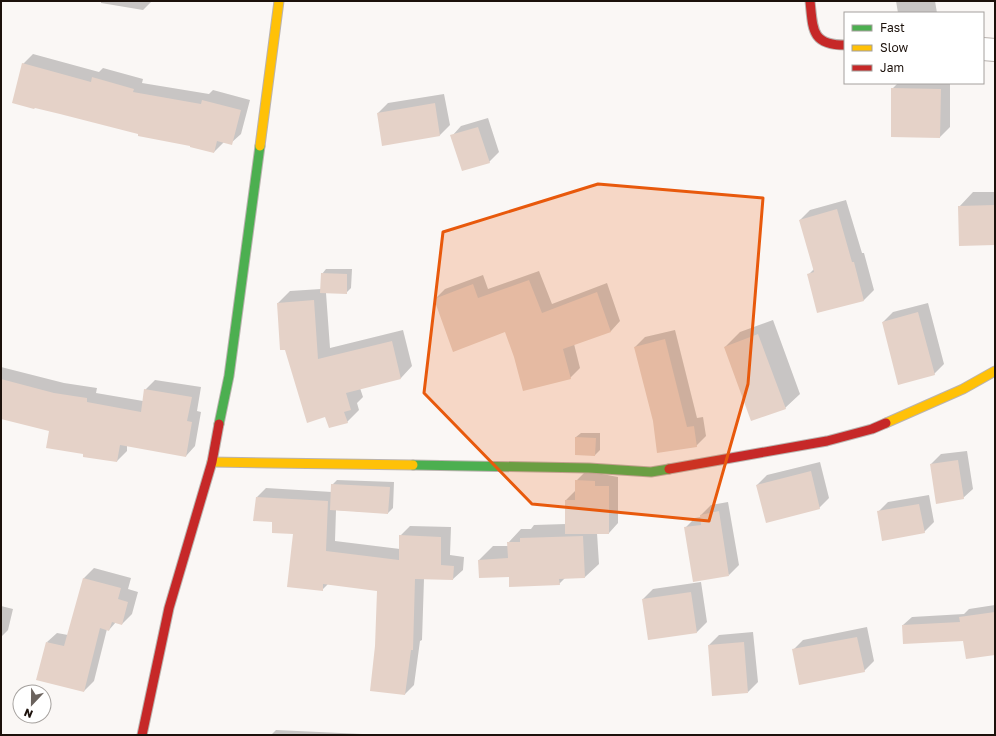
<svg xmlns="http://www.w3.org/2000/svg" width="996" height="736" font-family="'Golos Text',sans-serif">
  <style>
    .shadow { fill: #0003 }
    .building { fill: #e5d2c8 }
    .lines { fill: none; stroke-linecap: round; stroke-linejoin: round }
    .street-casing { stroke: #bab3af; stroke-width: 24 }
    .fast-casing { stroke: #bab3af; stroke-width: 11 }
    .slow-casing { stroke: #bab3af; stroke-width: 11 }
    .jam-casing { stroke: #bab3af; stroke-width: 11 }
    .street { stroke: #fefefe; stroke-width: 22 }
    .fast { stroke: #4caf50; stroke-width: 9 }
    .slow { stroke: #ffc107; stroke-width: 9 }
    .jam { stroke: #c62828; stroke-width: 9 }
    .marked { fill: #e8590c; fill-opacity: 0.2; stroke: #e8590c; stroke-width: 3; stroke-linejoin: round }
  </style>
  <rect width="100%" height="100%" fill="#faf7f5"/>
  <path class="shadow" d="M101 1H152L143 10 101 3Z
    M896 1H935L937 13H898Z
    M33 54 99 72 103 68 143 79 142 83 209 94 213 90 250 100 241 134 231 143 224 142 214 152 192 145 139 134 23 64Z
    M898 83H950V127L940 137 892 136V89Z
    M444 94 450 125 440 135 383 145 378 113 388 103Z
    M488 118 499 152 489 162 452 136 461 126Z
    M973 192H995V244L959 207Z
    M846 200 862 253H864L874 290 864 300 818 312 809 274 814 269 800 220 810 210Z
    M326 269H352L351 288 346 293H326L330 348 403 330 412 366 401 378 360 388 363 397 357 403 359 410 347 422 278 303 290 291 321 289 322 274Z
    M539 271 552 304 607 283 620 321 611 331 574 344 580 368 570 378 515 357 506 331 435 299 445 289 483 275 488 289Z
    M928 303 944 364 934 374 883 322 893 312Z
    M773 320 800 394 785 408 725 347 740 332Z
    M675 330 697 418 703 417 706 436 696 446 654 421 635 347 645 337Z
    M1 367 64 383 97 388 96 393 143 401 145 390 155 380 201 387 197 411 201 412 195 446 186 456 127 445V451L117 461 84 453 50 430 1 418Z
    M581 433H600V450L595 455 576 454V437Z
    M967 451 973 489 963 498 931 464 941 454Z
    M820 462 829 498 819 508 757 485 767 475Z
    M586 471 618 477V523L609 533H597L599 564 585 577 565 578 559 584 479 560 493 546H508V543L521 529H531L534 525 566 524V500L576 490V481Z
    M337 480 394 482 393 508 388 513 336 510 335 541 400 549V536L410 526 451 527 450 555 464 557 463 570 453 579H424L422 640 420 641 414 685 405 694 376 646 378 590 328 584 322 590 294 533 273 522 257 497 266 488 332 492V485Z
    M929 495 934 522 924 532 878 512 888 502Z
    M728 502 739 565 729 575 685 528 695 518 701 517V515L711 505Z
    M94 568 131 578 128 589 138 592 132 614 122 624 116 622 109 630 107 629 94 681 84 691 47 642 57 633 68 635 84 578Z
    M701 582 707 622 697 632 649 639 643 599 653 589Z
    M995 605V654L964 640 903 625 912 617 964 614 969 609Z
    M1 606 13 609 8 630 1 637Z
    M867 627 874 661 864 671 793 650 803 640Z
    M753 632 758 682 748 692 709 645 719 635Z
    M276 730 384 735H271Z"/>
  <path class="building" d="M22 63 91 82 92 77 134 89 133 92 201 104 202 100 241 110 232 145 217 141 214 153 190 147V146L138 136V134L60 114 35 108 34 109 12 103Z
    M891 88 941 89 940 138 891 137Z
    M435 103 440 136 382 146 377 113Z
    M478 127 490 163 462 171 450 135Z
    M995 205V245L959 246 958 206Z
    M837 209 852 262H854L864 301 817 313 807 274 814 272 799 220Z
    M321 273 347 274V294L320 293Z
    M529 280 542 313 597 292 611 332 563 349 571 379 523 391 514 357 505 332 453 352 434 299 473 284 478 298Z
    M314 300 318 359 392 341 401 379 346 393 351 410 344 412 348 423 329 428 325 417 307 423 285 350H280L277 303Z
    M918 312 935 375 898 385 882 322Z
    M758 334 786 409 751 421 724 347Z
    M665 339 687 427 694 426 697 447 657 453 653 421 634 347Z
    M1 379 54 393 87 398V402L141 412 144 389 192 397 187 421 192 422 186 457 120 445 117 462 83 457V454L46 448 49 431 1 419Z
    M575 437 596 438 595 456 575 455Z
    M958 460 964 499 936 504 930 464Z
    M811 471 820 509 766 523 756 485Z
    M575 480 595 481V486H609V534H565V500H575Z
    M331 484 390 487 388 514 330 510Z
    M256 497 328 501 326 551 399 560V535L441 537V565L454 566 453 580 415 579 413 650H411L405 695 370 691 375 646 377 591 323 584V591L287 587 293 534 272 533V522L253 521Z
    M919 504 925 533 882 541 877 511Z
    M719 511 729 576 693 582 684 527 701 525 700 515Z
    M583 536 585 578 559 579 560 585 509 587V577L479 578 478 560 508 558 507 542H520V538Z
    M83 578 121 588 118 599 128 602 122 625 112 622 109 631 100 628 84 692 36 680 46 642 64 646Z
    M691 592 697 633 648 640 642 599Z
    M995 612V655L966 659 963 641 903 644 902 625 960 622 959 617Z
    M857 637 865 672 799 685 792 649Z
    M744 642 748 693 712 696 708 645Z"/>
  <g class="lines">
    <defs>
      <path id="street" d="M983 49 995 50"/>
      <path id="fast" d="M219 424 229 376 260 146
        M413 465 589 468 651 472 669 469"/>
      <path id="slow" d="M260 146 279 1
        M886 423 963 389 995 371
        M212 462 413 465"/>
      <path id="jam" d="M810 1C813 29 811 45 845 45
        M669 469 827 441 872 429 886 423
        M142 735 169 608 212 462 219 424"/>
    </defs>
    <use href="#street" class="street-casing"/>
    <use href="#fast" class="fast-casing"/>
    <use href="#slow" class="slow-casing"/>
    <use href="#jam" class="jam-casing"/>
    <use href="#street" class="street"/>
    <use href="#fast" class="fast"/>
    <use href="#slow" class="slow"/>
    <use href="#jam" class="jam"/>
  </g>
  <path class="marked" d="M598 184 763 198 748 384 709 521 532 504 424 393 443 232Z"/>
  <rect width="996" height="736" fill="none" stroke="#1c110b" stroke-width="4"/>
  <rect x="844" y="12" width="140" height="72" fill="#ffffff" stroke="#a4a09d"/>
  <rect x="852" y="25" width="20" height="6" fill="#4caf50" stroke="#a4a09d"/>
  <text x="880" y="32" font-size="12" fill="#1c110b">Fast</text>
  <rect x="852" y="45" width="20" height="6" fill="#ffc107" stroke="#a4a09d"/>
  <text x="880" y="52" font-size="12" fill="#1c110b">Slow</text>
  <rect x="852" y="65" width="20" height="6" fill="#c62828" stroke="#a4a09d"/>
  <text x="880" y="72" font-size="12" fill="#1c110b">Jam</text>
  <g transform="translate(32 704) rotate(202)"><circle r="19" fill="#ffffff" stroke="#a4a09d"/>
  <path d="M0-3L7 15L0 10L-7 15Z" fill="#6a625d"/>
  <text y="-6" font-size="11" font-weight="bold" text-anchor="middle" fill="#1c110b">N</text>
  </g>
</svg>
